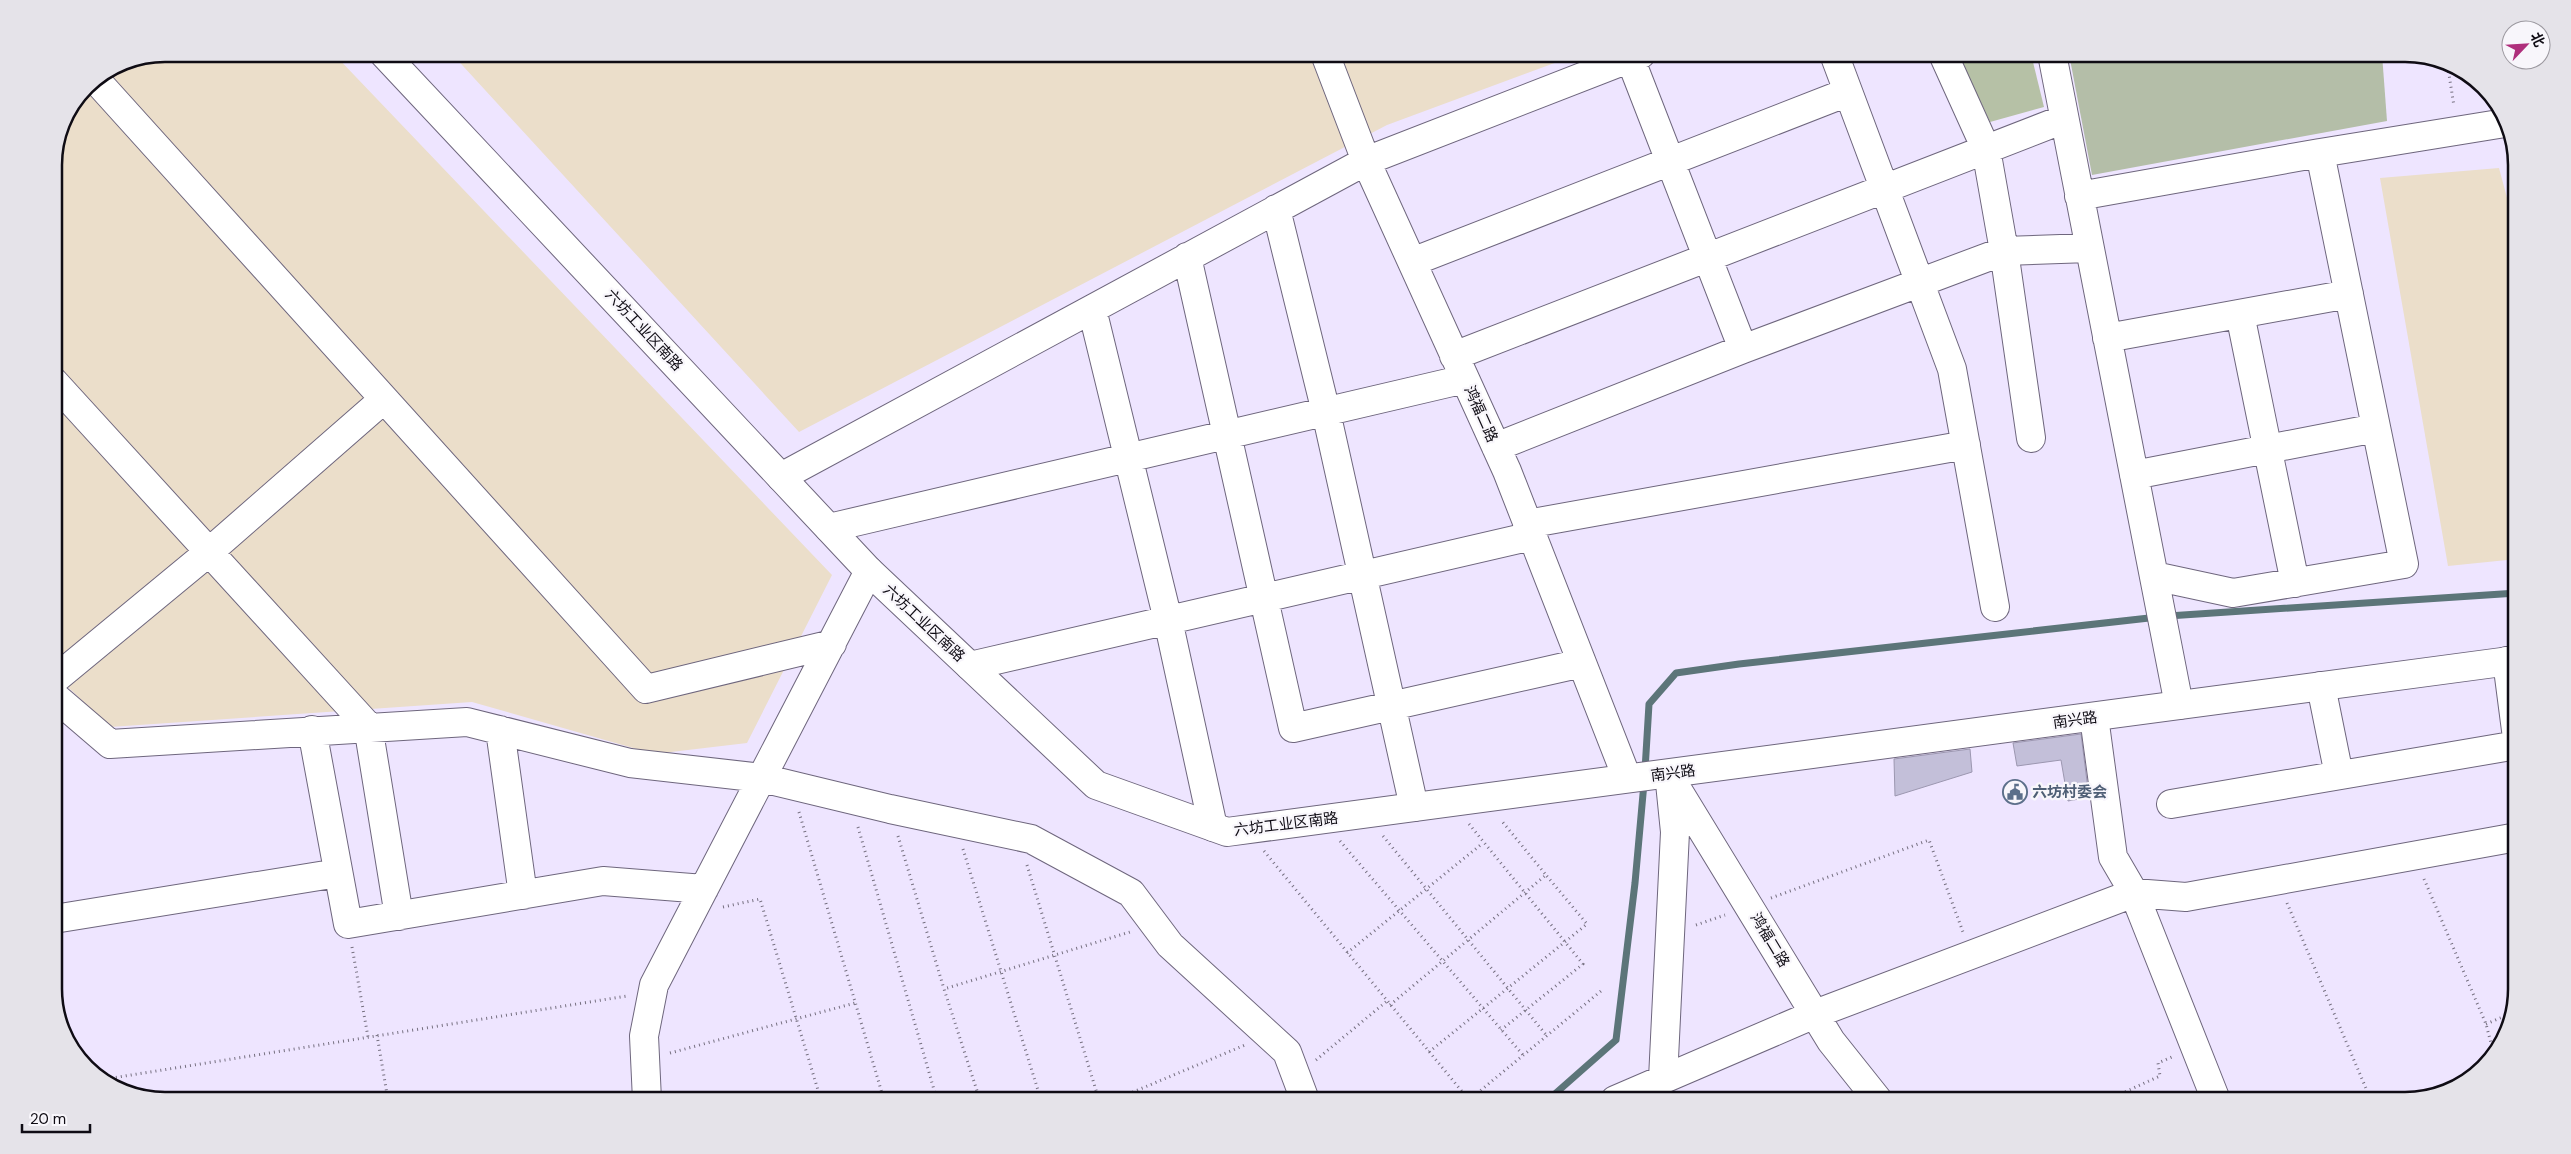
<svg xmlns="http://www.w3.org/2000/svg" width="2571" height="1154" font-family="'DM Sans','Noto Sans SC',sans-serif">
  <style>
    .industrial { fill: #ebdeca }
    .green { fill: #b4bea8 }
    .forest { fill: #b6c1a6 }
    .lines { fill: none; stroke-linecap: round; stroke-linejoin: round }
    .stream { stroke: #5c7579; stroke-width: 7 }
    .building { fill: #c3bfd9; stroke: #9c97b0 }
    .minor-casing { stroke: #6e667d; stroke-width: 30 }
    .major-casing { stroke: #6e667d; stroke-width: 30 }
    .path { stroke: #767080; stroke-width: 3; stroke-dasharray: 1 4; stroke-linecap: butt }
    .minor { stroke: #fff; stroke-width: 28 }
    .major { stroke: #fff; stroke-width: 28 }
    .labels { text-anchor: middle; dominant-baseline: central; stroke-width: 4.5; stroke-linejoin: round; paint-order: stroke }
    .street-label { font-size: 15px; fill: #0f0c14; stroke: #f8f6fb }
    .service-label { font-size: 15px; font-weight: bold; fill: #4e5e75; stroke: #f8f6fb; text-anchor: start }
    .rim { fill: none; stroke: #0f0c14; stroke-width: 2.5 }
  </style>
  <rect width="100%" height="100%" fill="#eee5ff"/>
  <path class="industrial" d="M165 54H334L832 575 747 743 654 754 472 702 110 727 54 674V158L62 122 87 86 123 62Z
    M452 54H1579L1387 125 799 432Z
    M2499 168 2517 235V559L2448 566 2380 178Z"/>
  <path class="green" d="M2069 54H2382L2387 121 2092 175Z"/>
  <path class="forest" d="M1958 54H2031L2044 107 1990 122Z"/>
  <g class="lines">
    <path class="stream" d="M2168 616 2517 593
      M1645 770 1649 704 1676 673 1739 664 2158 617
      M1548 1100 1616 1040 1635 883 1644 783"/>
  </g>
  <path class="building" d="M2081 734 2089 797 2068 801 2061 760 2017 766 2013 743Z
    M1970 749 1972 772 1895 796 1894 759Z"/>
  <g class="lines">
    <defs>
      <path id="minor" d="M1325 54 1366 161 1507 471 1627 778
        M1834 54 1952 369 1995 607
        M1943 54 1986 149 2004 251 2031 438
        M2052 54 2179 705
        M1630 58 1743 349
        M96 80 646 689 832 644
        M2320 153 2505 123
        M2079 196 2320 153 2404 564 2233 593 2154 576
        M1276 209 1326 412 1414 807
        M1187 257 1293 728 1582 663
        M1412 262 1848 92
        M1092 309 1168 620 1213 827
        M2240 314 2295 583
        M2107 338 2349 294
        M1454 356 2064 119
        M54 382 368 726 399 916
        M1496 447 1743 349 2004 251 2089 248
        M2134 475 2376 428
        M781 477 1366 161 1641 54
        M1527 524 1966 445
        M829 528 1465 379
        M2507 661 2517 738
        M970 666 1532 536
        M54 680 209 552 384 399
        M2321 686 2339 775
        M54 696 110 744 467 722 630 763 762 778 890 809 1031 839 1131 893 1170 945 1287 1052 1305 1100
        M2094 717 2113 857 2134 893 2216 1100
        M312 730 348 924 603 881 704 889
        M500 730 523 895
        M1668 774 1831 1041 1878 1100
        M2171 804 2517 745
        M54 919 338 873
        M1663 1079 1675 832 1670 783
        M647 1100 644 1036 654 985 869 571
        M1615 1100 1815 1014 2134 893 2186 897 2517 837"/>
      <path id="major" d="M384 54 869 571 1096 785 1227 832 2517 660"/>
    </defs>
    <use href="#minor" class="minor-casing"/>
    <use href="#major" class="major-casing"/>
    <path class="path" d="M2447 62 2454 106
      M799 812 884 1100
      M1469 824 1583 964 1501 1030
      M858 827 937 1100
      M898 836 944 989
      M1383 836 1547 1036
      M1340 841 1523 1055
      M963 849 1041 1100
      M1264 851 1469 1100
      M1027 865 1099 1100
      M2424 879 2486 1024 2493 1051
      M1771 898 1929 840 1963 932
      M2287 903 2371 1100
      M723 907 760 899 821 1100
      M1696 925 1725 915
      M352 947 368 1037
      M1347 953 1483 843
      M1390 1005 1546 875 1501 820
      M2486 1024 2512 1013
      M377 1035 388 1100
      M1429 1052 1587 924 1546 875
      M670 1053 855 1003
      M1316 1060 1387 1001
      M106 1079 627 996
      M980 1100 944 989 1130 932
      M1114 1100 1245 1045
      M1469 1100 1601 991
      M2107 1100 2160 1076 2158 1063 2174 1056"/>
    <use href="#minor" class="minor"/>
    <use href="#major" class="major"/>
  </g>
  <defs>
    <symbol id="civic-ring" viewBox="-11 -11 22 22"><circle r="9.5" fill="#f8f6fb" stroke="#5c6f8a" stroke-width="1.5"/><path d="M-.6-6.5H3V-4.5H.6V-3L4-1V1h2V6H-6V1h2V-1L-.6-3ZM-1.2 2.5V6h2.4V2.5Z" fill="#5c6f8a"/></symbol>
  </defs>
  <g fill-rule="evenodd">
    <use href="#civic-ring" x="2001" y="778" width="28" height="28"/>
  </g>
  <g class="labels">
    <g class="street-label">
      <text transform="translate(644 330) rotate(47)">六坊工业区南路</text>
      <text transform="translate(1481 414) rotate(66)">鸿福二路</text>
      <text transform="translate(924 623) rotate(43)">六坊工业区南路</text>
      <text transform="translate(2075 720) rotate(-8)">南兴路</text>
      <text transform="translate(1673 773) rotate(-7)">南兴路</text>
      <text transform="translate(1286 824) rotate(-7)">六坊工业区南路</text>
      <text transform="translate(1770 940) rotate(59)">鸿福二路</text>
    </g>
    <g class="service-label">
      <text x="2032" y="792">六坊村委会</text>
    </g>
  </g>
  <path d="M0 0H2571V1154H0ZM165 62H2405A103 103 0 0 1 2508 165V989A103 103 0 0 1 2405 1092H165A103 103 0 0 1 62 989V165A103 103 0 0 1 165 62Z" fill="#e5e3e9" fill-rule="evenodd"/>
  <path class="rim" d="M165 62H2405A103 103 0 0 1 2508 165V989A103 103 0 0 1 2405 1092H165A103 103 0 0 1 62 989V165A103 103 0 0 1 165 62Z"/>
  <g transform="translate(2526 45) rotate(65)"><circle r="24" fill="#f8f6fb" stroke="#9b989f"/>
  <path d="M0-4L9 19L0 12L-9 19Z" fill="#af2f7c"/>
  <text y="-8" font-size="14" font-weight="bold" text-anchor="middle" fill="#0f0c14">北</text>
  </g>
  <path d="M22 1124v8h68v-8" fill="none" stroke="#0f0c14" stroke-width="2.5"/>
  <text x="30" y="1124" font-size="15" fill="#0f0c14" stroke="#f8f6fb" stroke-width="4" paint-order="stroke">20 m</text>
</svg>
